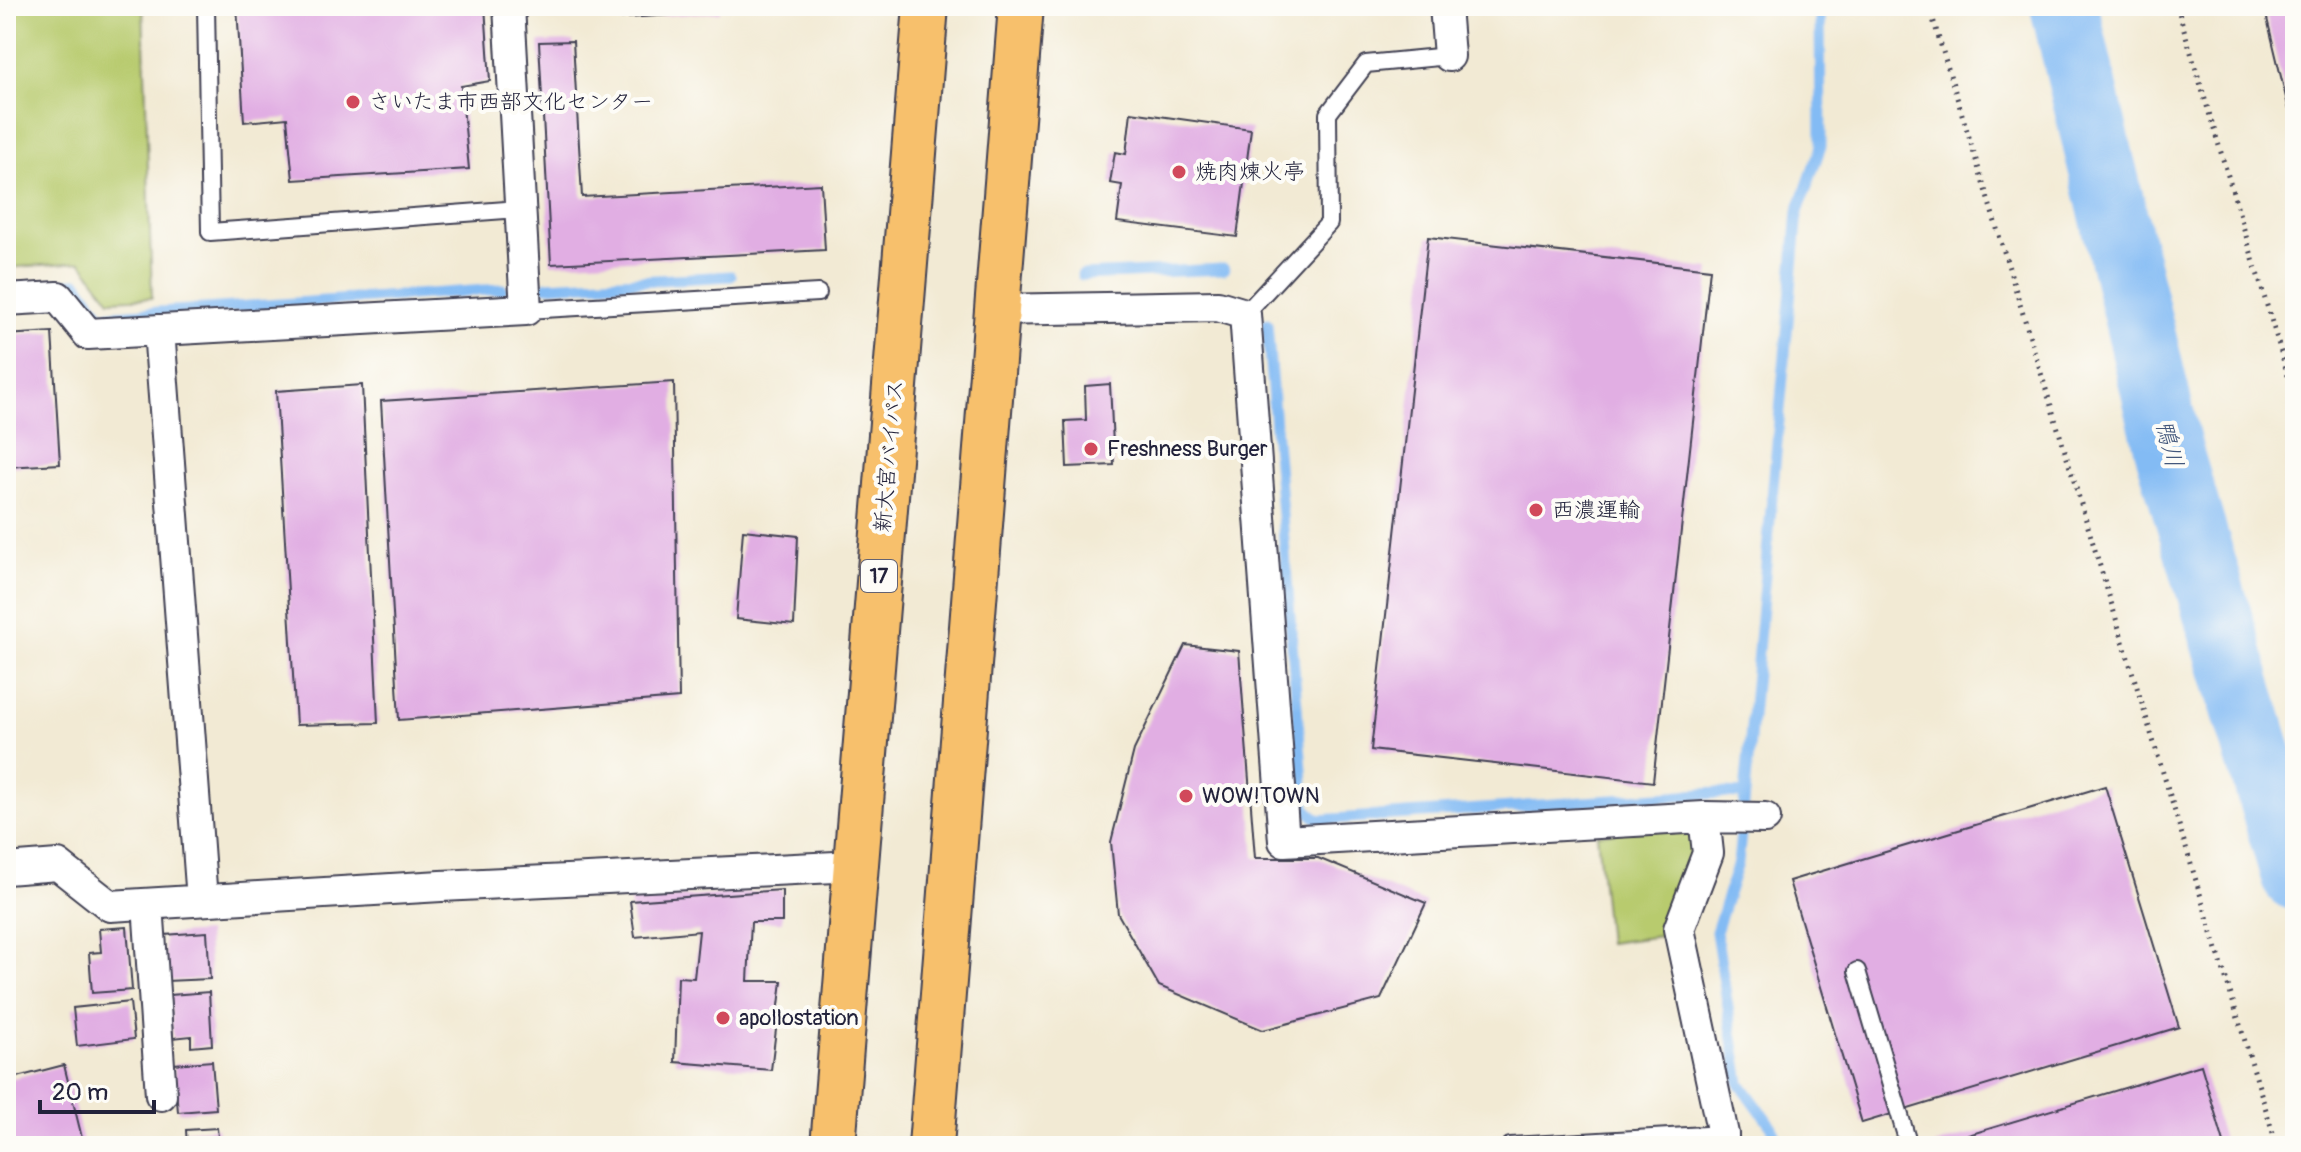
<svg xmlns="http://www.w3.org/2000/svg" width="2301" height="1152" font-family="Pangolin,'Klee One',sans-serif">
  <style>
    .green { fill: #b8cb6e; stroke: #6d7654; stroke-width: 2 }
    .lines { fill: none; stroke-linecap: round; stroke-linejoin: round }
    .stream { stroke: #83bbf4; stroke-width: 11 }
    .river { stroke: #83bbf4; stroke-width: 68 }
    .building { fill: #e1aee3 }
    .service-casing { stroke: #414052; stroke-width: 20 }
    .minor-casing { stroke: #414052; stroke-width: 34 }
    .trunk-casing { stroke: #414052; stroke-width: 48 }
    .path { stroke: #414052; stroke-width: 5; stroke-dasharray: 2 6; stroke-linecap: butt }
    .service { stroke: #fff; stroke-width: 16 }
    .minor { stroke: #fff; stroke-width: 30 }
    .trunk { stroke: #f7c06c; stroke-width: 44 }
    .poi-dot { fill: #d1495b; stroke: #fdfcf7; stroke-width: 3 }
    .labels { text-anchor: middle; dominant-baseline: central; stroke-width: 8; stroke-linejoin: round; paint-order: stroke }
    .shield { fill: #fdfcf7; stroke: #646373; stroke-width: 2 }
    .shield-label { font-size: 20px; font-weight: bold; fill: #22223b }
    .poi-label { font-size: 22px; fill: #22223b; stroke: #fdfcf7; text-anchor: start }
    .street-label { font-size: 22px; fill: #22223b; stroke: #fdfcf7 }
    .water-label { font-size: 24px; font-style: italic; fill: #44587c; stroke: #fdfcf7 }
  </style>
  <rect width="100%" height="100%" fill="#fdfcf7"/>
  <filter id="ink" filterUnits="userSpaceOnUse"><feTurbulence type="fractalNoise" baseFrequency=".0125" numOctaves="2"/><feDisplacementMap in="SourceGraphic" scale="16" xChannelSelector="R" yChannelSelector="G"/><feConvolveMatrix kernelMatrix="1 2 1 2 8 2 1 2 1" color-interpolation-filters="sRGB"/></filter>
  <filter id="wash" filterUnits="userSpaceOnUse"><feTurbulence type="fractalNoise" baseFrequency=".006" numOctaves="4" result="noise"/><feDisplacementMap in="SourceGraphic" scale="32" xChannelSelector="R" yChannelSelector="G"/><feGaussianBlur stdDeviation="1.8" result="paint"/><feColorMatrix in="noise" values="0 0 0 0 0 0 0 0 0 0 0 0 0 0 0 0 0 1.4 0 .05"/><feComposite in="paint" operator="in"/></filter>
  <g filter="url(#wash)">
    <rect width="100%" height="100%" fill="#f2ead4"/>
    <path class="green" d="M6 6H143L152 298 110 300 81 262 6 268Z
      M1698 826 1700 852 1668 935 1608 943 1597 834Z"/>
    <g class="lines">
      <path class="stream" d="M1082 275 1224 269
        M52 284 78 283 101 316 502 289
        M547 286 731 276
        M1267 324 1305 808 1319 820 1718 793 1745 794 1738 863 1716 932 1740 1083 1772 1127 1778 1146
        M1745 794 1798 212 1821 146 1820 6"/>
      <path class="river" d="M2064 6 2170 455 2295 876"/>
    </g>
    <g id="blocks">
      <path class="building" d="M237 6H485L490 81 461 86 469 169 293 180 287 118 244 122Z
        M609 6H720V12L610 19Z
        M2264 6H2295V131H2294Z
        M573 41 582 197 821 184 825 250 551 264 539 42Z
        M1131 112 1251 129 1237 237 1117 222 1122 185 1110 183 1115 152 1126 154Z
        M1428 237 1710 269 1653 782 1371 750Z
        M52 332 60 464 6 467V335Z
        M674 382 679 698 399 720 381 401Z
        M1110 384 1114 465 1067 467 1065 421 1086 420 1085 386Z
        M362 385 378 723 296 725 276 391Z
        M743 530 798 536 794 625 736 619Z
        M1185 645 1239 651 1255 858H1318L1426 903 1381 999 1263 1030 1159 986 1118 914 1111 842 1134 750Z
        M2105 786 2179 1027 1862 1123 1789 881Z
        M782 890V922H751L748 981H782L771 1070 675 1062 678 977 694 978 699 931 635 937 630 901Z
        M127 927 132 990 92 993 89 953 101 952 99 929Z
        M207 932 210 979 166 981 164 935Z
        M209 992 212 1045 191 1047V1036L173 1038 170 995Z
        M130 1002 134 1039 77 1046 73 1008Z
        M212 1061 216 1109 178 1112 174 1064Z
        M64 1065 84 1146H6V1080Z
        M2201 1065 2225 1146H1935V1145Z
        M217 1128 219 1146H187L186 1130Z"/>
    </g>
  </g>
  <g filter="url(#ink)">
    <use href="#blocks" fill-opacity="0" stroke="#414052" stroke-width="2"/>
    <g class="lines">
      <defs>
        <path id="service" d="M206 6 210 232 520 209
          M526 310 818 293
          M1245 314 1329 223 1328 114 1366 64 1449 56
          M1857 971 1909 1146
          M1510 1146 1723 1134"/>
        <path id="minor" d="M1445 6 1449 56
          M6 300 58 297 88 334 526 310 509 6
          M997 310 1218 306 1245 314 1284 841 1704 817 1708 853 1679 929 1723 1134V1146
          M159 330 202 900
          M1704 817 1765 818
          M6 869 58 865 110 906 441 886 856 866
          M148 904 161 1095"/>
        <path id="trunk" d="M833 1146 926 6
          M931 1146 1021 6"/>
      </defs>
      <use href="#service" class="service-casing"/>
      <use href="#minor" class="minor-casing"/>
      <use href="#trunk" class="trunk-casing"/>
      <path class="path" d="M1929 6 2277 1146
        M2177 6 2295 399"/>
      <use href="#service" class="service"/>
      <use href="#minor" class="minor"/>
      <use href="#trunk" class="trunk"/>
    </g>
  </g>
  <g class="poi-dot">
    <circle cx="353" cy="102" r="8"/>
    <circle cx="1179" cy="172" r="8"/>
    <circle cx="1091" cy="449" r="8"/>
    <circle cx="1536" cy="510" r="8"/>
    <circle cx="1186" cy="796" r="8"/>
    <circle cx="723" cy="1018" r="8"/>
  </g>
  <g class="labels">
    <rect class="shield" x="861" y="560" width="36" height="32" rx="6"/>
    <g class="shield-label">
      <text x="879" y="576">17</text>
    </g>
    <g class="poi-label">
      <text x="369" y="102">さいたま市西部文化センター</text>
      <text x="1195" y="172">焼肉煉火亭</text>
      <text x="1107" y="449">Freshness Burger</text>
      <text x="1552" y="510">西濃運輸</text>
      <text x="1202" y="796">WOW!TOWN</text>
      <text x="739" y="1018">apollostation</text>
    </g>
    <g class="street-label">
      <text transform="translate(889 456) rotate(-85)">新大宮バイパス</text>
    </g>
    <g class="water-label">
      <text transform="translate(2169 444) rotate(76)">鴨川</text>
    </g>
  </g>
  <rect width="2301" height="1152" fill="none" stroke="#fdfcf7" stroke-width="32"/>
  <path d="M40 1100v12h114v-12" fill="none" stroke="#22223b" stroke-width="4"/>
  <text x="52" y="1100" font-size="24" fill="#22223b" stroke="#fdfcf7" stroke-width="6" paint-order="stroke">20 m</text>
</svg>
